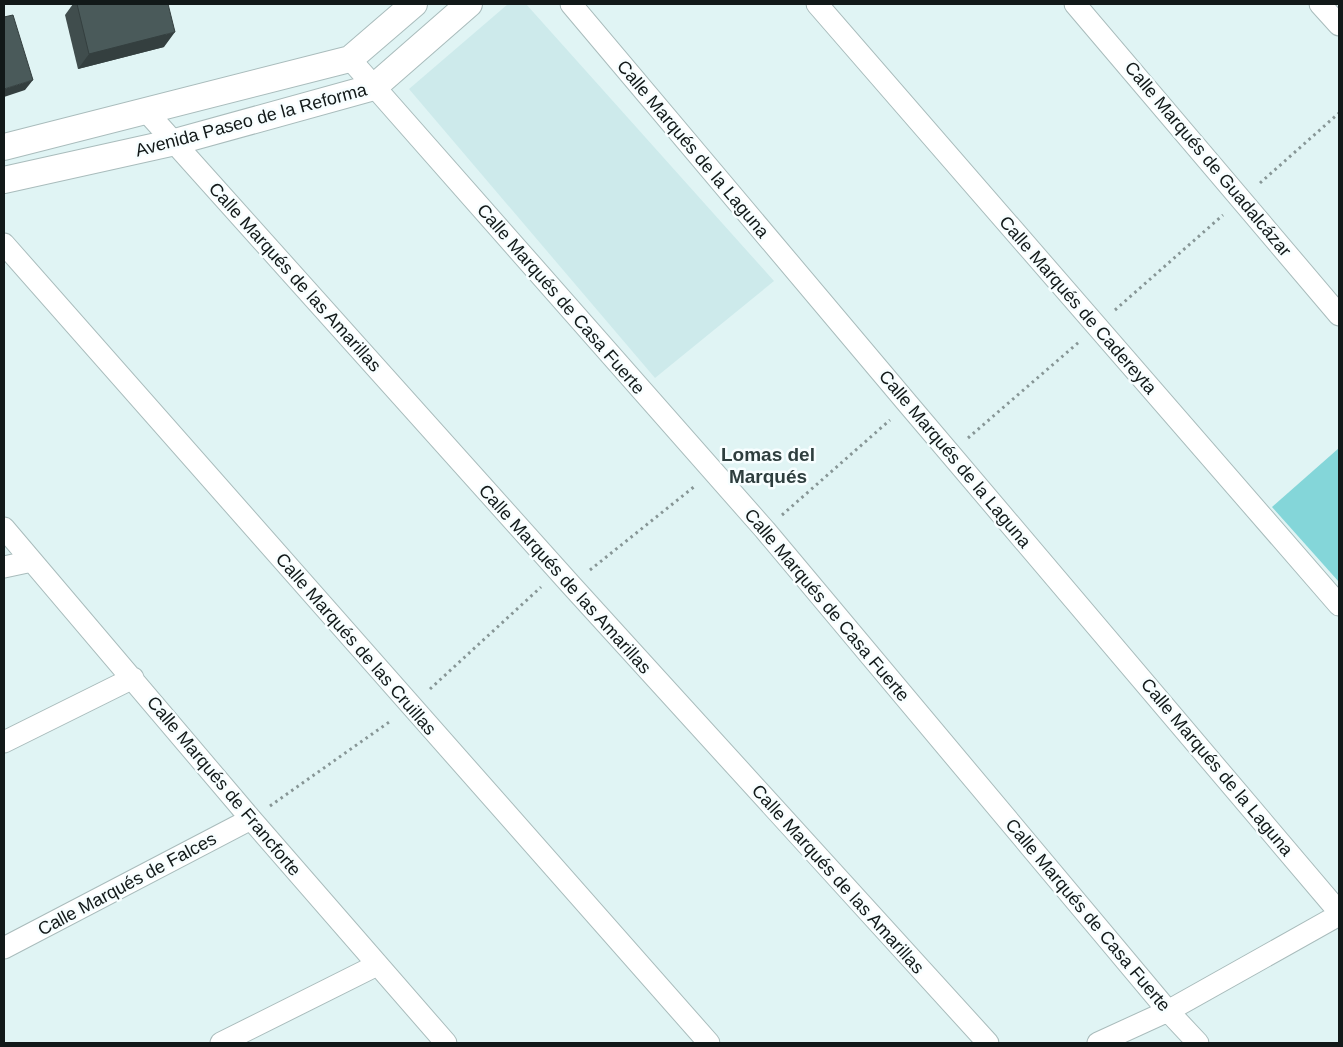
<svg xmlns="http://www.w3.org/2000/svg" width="1343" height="1047" font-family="Helvetica,sans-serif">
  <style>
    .built { fill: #cdeaeb }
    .green { fill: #84d6d9 }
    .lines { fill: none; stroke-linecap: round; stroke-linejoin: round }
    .minor-casing { stroke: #a9bcbc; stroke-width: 23 }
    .tertiary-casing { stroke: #a9bcbc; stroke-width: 28 }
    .path { stroke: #879696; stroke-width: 3; stroke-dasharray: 2.5 4; stroke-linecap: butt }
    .minor { stroke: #fff; stroke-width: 21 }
    .tertiary { stroke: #fff; stroke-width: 26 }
    .wall { fill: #404d4d }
    .shaded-wall { fill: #343f3f }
    .building { fill: #4a5a5a; stroke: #343f3f }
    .labels { text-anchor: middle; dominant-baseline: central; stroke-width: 5; stroke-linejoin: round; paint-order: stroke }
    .street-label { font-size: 18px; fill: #121919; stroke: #f7feff }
    .neighbourhood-label { font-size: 19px; font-weight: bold; fill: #2e3e3e; stroke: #f7feff }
  </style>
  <rect width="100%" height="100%" fill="#e0f4f4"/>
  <path class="built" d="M508 4H526L774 281 655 378 409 89Z"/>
  <path class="green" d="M1339 448V582L1272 507Z"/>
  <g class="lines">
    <defs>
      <path id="minor" d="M571 4 908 404 1339 912
        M817 4 1339 605
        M1075 4 1339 315
        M1320 4 1339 25
        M350 59 765 530 1168 1011 1198 1043
        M146 111 571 585 988 1043
        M4 244 709 1043
        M4 528 251 819 446 1043
        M4 567 32 561
        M4 742 133 678
        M4 948 251 819
        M221 1043 377 965
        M1098 1043 1168 1011 1339 915"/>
      <path id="tertiary" d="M4 147 350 59 414 4
        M4 180 175 142 374 87 469 4"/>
    </defs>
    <use href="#minor" class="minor-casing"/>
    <use href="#tertiary" class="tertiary-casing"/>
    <path class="path" d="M1260 183 1339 113
      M1115 310 1223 215
      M968 438 1079 342
      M782 515 890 420
      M590 570 695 486
      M430 689 541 587
      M270 806 392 720"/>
    <use href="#minor" class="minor"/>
    <use href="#tertiary" class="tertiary"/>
  </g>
  <path class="wall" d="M73 4H168L164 47 78 69 65 15Z"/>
  <path class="shaded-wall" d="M175 32 164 47 78 69 89 54Z
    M33 80 25 90 4 97V89Z"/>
  <path class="building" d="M77 4H168L175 32 89 54Z
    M13 15 33 80 4 89V17Z"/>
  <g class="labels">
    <g class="street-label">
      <text transform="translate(251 120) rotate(-15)">Avenida Paseo de la Reforma</text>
      <text transform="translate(693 149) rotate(50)">Calle Marqués de la Laguna</text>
      <text transform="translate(1208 159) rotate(50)">Calle Marqués de Guadalcázar</text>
      <text transform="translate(295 277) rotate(48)">Calle Marqués de las Amarillas</text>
      <text transform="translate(561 299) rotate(49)">Calle Marqués de Casa Fuerte</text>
      <text transform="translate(1078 305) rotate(49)">Calle Marqués de Cadereyta</text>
      <text transform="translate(955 459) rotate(50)">Calle Marqués de la Laguna</text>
      <text transform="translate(565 579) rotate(48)">Calle Marqués de las Amarillas</text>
      <text transform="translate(827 605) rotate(50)">Calle Marqués de Casa Fuerte</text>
      <text transform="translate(356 644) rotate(49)">Calle Marqués de las Cruillas</text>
      <text transform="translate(1217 767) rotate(50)">Calle Marqués de la Laguna</text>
      <text transform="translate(224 786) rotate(50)">Calle Marqués de Francforte</text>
      <text transform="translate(838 879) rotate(48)">Calle Marqués de las Amarillas</text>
      <text transform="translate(127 884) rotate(-28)">Calle Marqués de Falces</text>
      <text transform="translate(1088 915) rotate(50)">Calle Marqués de Casa Fuerte</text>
    </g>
    <g class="neighbourhood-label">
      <text x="768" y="454">Lomas del<tspan x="768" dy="22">Marqués</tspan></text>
    </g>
  </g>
  <rect width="1343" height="1047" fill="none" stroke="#121919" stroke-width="10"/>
</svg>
